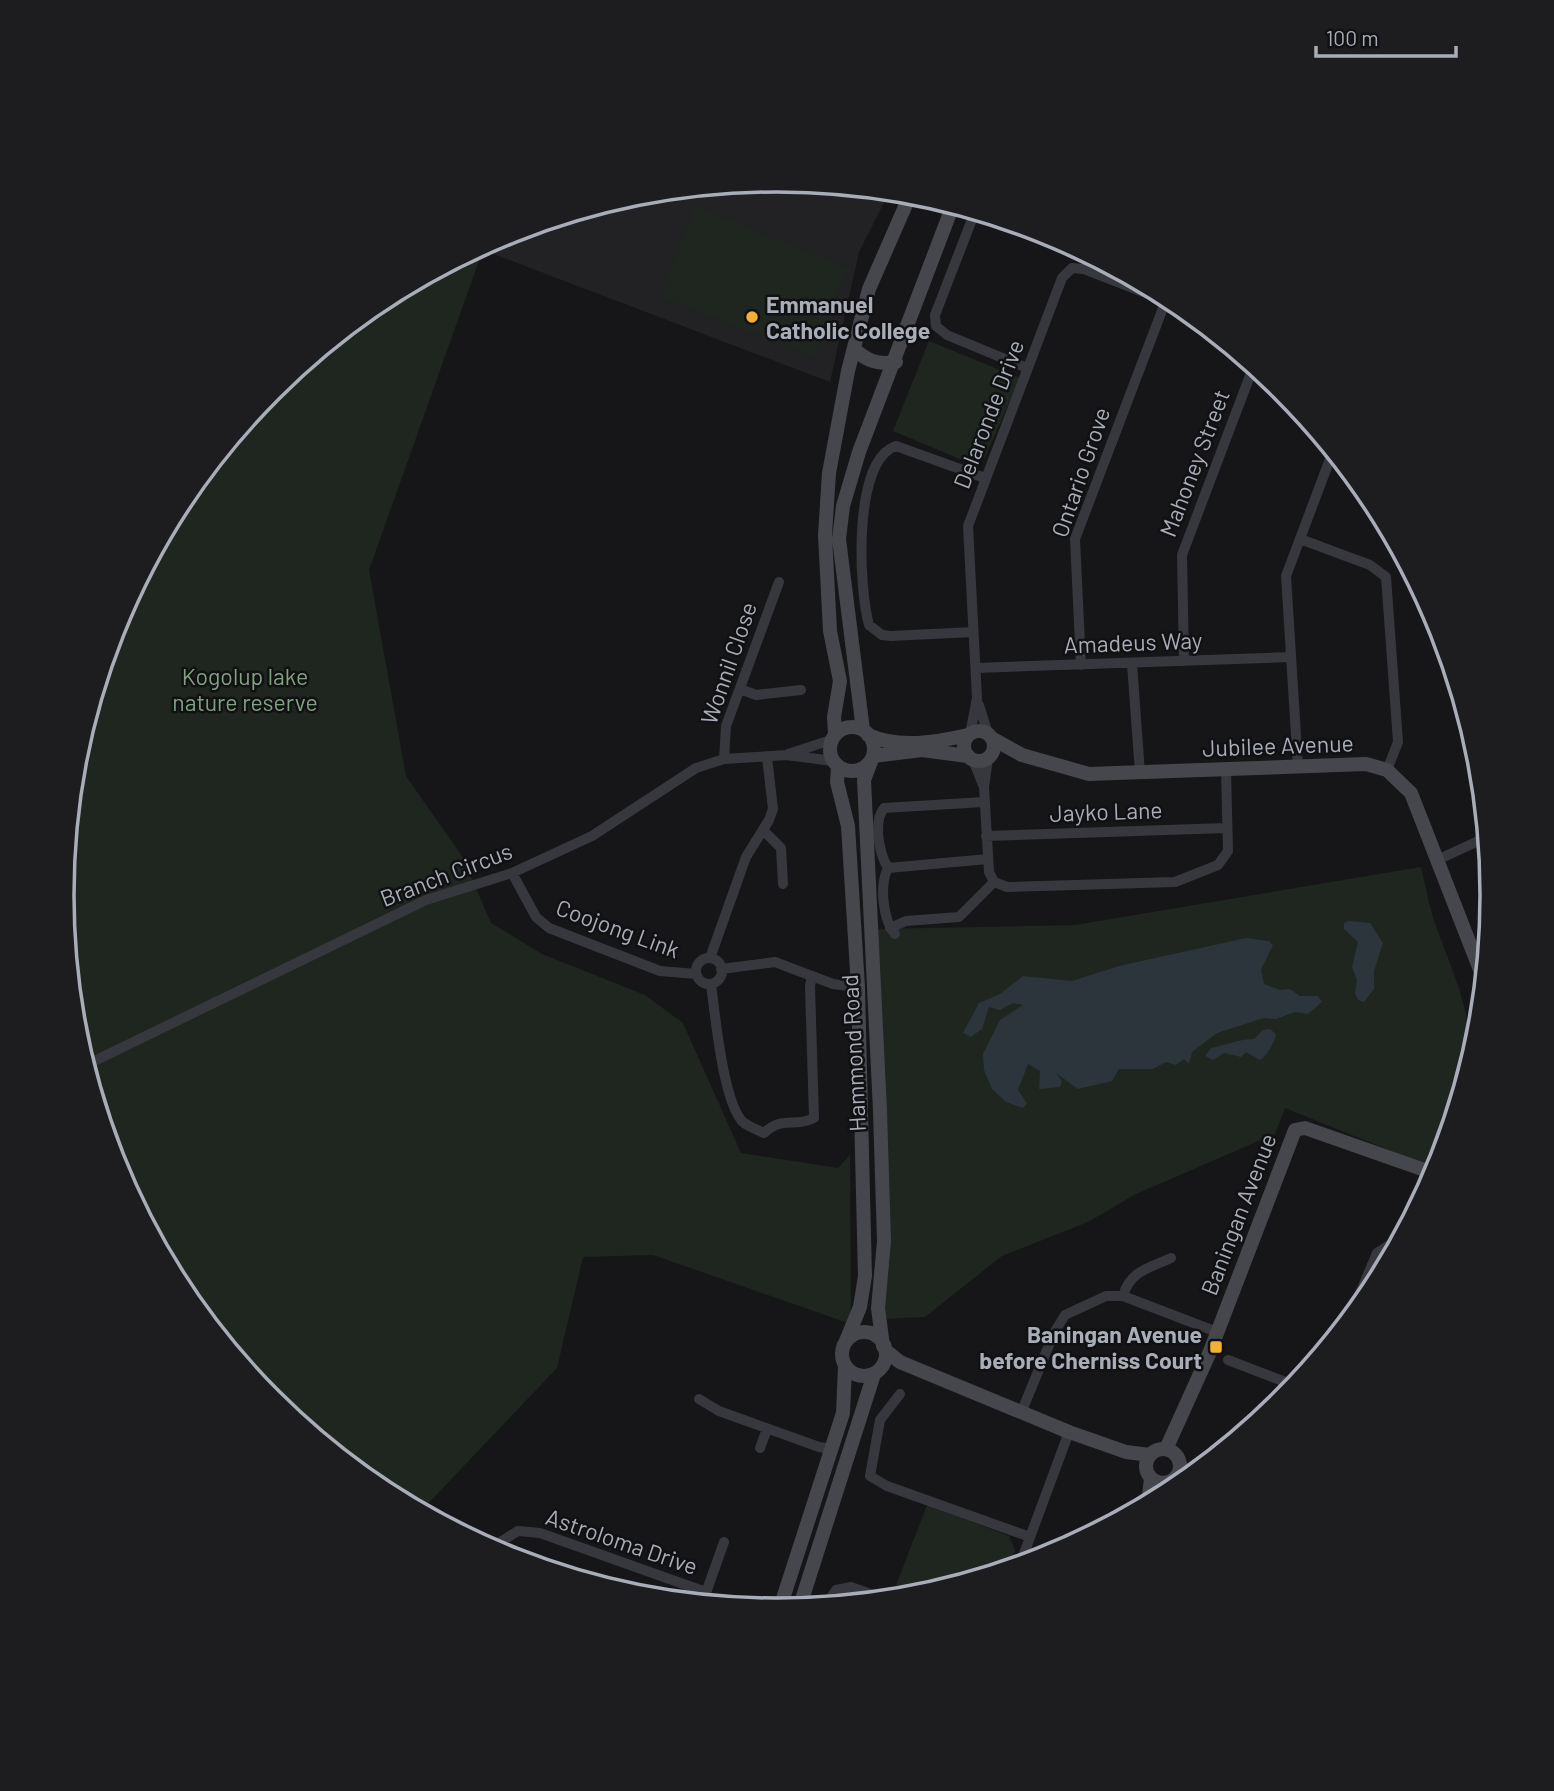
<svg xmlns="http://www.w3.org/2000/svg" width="1554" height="1791" font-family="Barlow,sans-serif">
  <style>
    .built { fill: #222225 }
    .green { fill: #1e261f }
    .water { fill: #2c353c }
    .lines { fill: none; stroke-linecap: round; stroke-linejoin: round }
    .street { stroke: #37383d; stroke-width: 10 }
    .secondary { stroke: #45474d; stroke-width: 14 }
    .poi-dot { fill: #f2b134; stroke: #111113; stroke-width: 2.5 }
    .labels { text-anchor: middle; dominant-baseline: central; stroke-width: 5; stroke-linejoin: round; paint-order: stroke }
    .poi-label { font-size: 23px; font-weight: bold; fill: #a8adb8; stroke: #111113; text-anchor: start }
    .street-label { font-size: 23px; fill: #a8adb8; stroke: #111113 }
    .park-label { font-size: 23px; fill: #7fa381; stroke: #111113 }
    .rim { fill: none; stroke: #a8adb8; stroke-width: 3.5 }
  </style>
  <rect width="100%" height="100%" fill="#161618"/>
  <path class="built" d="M777 180 890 191 859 252 830 382 478 248 503 234 638 193Z"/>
  <path class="green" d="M695 206 848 268 815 357 660 297Z
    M485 244 369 570 406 776 462 856 491 923 542 954 645 995 683 1023 741 1153 838 1168 850 1155 851 1324 653 1255 583 1257 557 1368 420 1512 379 1490 271 1401 182 1293 116 1169 75 1035 61 895 75 755 116 621 182 498 271 389 380 300Z
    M929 341 1020 378 985 457 972 464 893 431Z
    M1421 867C1426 887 1429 907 1436 926 1454 976 1470 1006 1471 1062L1438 1170 1285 1108 1275 1134 1136 1194 1088 1222 1002 1256 925 1317 880 1319 876 929 1075 925Z
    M927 1505 1009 1536 1015 1550 1008 1570 916 1598 901 1599 892 1596Z"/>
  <path class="water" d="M1348 921 1370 923 1383 943 1374 971V989L1364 1002 1358 1000 1355 993 1357 980 1352 967 1358 942 1344 929V923Z
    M1246 938 1269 941 1273 945 1261 970 1264 984 1280 990 1290 989 1300 996H1318L1322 1002 1308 1014 1295 1012 1276 1019 1264 1018 1217 1033 1192 1052 1189 1064 1184 1059 1176 1065 1166 1062 1153 1069H1119L1112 1081 1078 1089 1056 1073 1062 1081 1060 1087 1039 1089 1040 1071 1028 1064 1018 1090 1027 1103 1023 1108 1006 1102 992 1089 984 1070 983 1054 1000 1020 1023 1005 1013 1003 1000 1010 989 1007 982 1029 971 1037 963 1033 979 1003 1000 994 1023 976 1072 981 1119 966Z
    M1270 1029 1276 1034C1275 1042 1267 1056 1260 1060L1246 1052 1241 1057 1224 1053 1213 1060 1205 1056 1211 1048C1227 1045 1239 1039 1254 1039L1263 1030Z"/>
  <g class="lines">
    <path class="street" d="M971 222 935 315 936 326 947 335 1027 368
      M1300 539 1370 565 1386 577 1398 742 1387 770
      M973 632 891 636 882 635 869 625C859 590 852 460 896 446L985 478
      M1184 661 1182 555 1254 365
      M1132 664 1140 773
      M1081 665 1075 539 1166 300
      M976 668 1291 657
      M740 689 756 695 801 690
      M979 705 988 734
      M970 734 977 698 968 526 1062 278 1072 268 1084 269 1182 307
      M788 754 831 740
      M988 758 984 787 989 872 994 882 1007 887 1175 882 1218 865 1228 851 1226 770
      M724 759 726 726 779 582
      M973 760 983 785
      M1298 767 1286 576 1333 451
      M763 830 781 848 783 884
      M986 836 1227 828
      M1437 860 1487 837
      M888 868C879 853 873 822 884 808L984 802
      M512 873 536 917 549 928 660 971 696 974
      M890 928 906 921 959 917 994 882
      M895 934C883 920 879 885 888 868L988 859
      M710 958 746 857 769 820 773 809 767 757
      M696 971a13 13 0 1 1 26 0a13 13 0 1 1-26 0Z
      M721 969 775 962 833 984 858 987
      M711 984C715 1013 723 1105 744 1123 750 1127 758 1130 764 1133 783 1115 796 1128 814 1118L810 986 812 976
      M84 1066 426 900 512 873 592 836 696 768 724 759 786 755 833 761
      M1123 1296C1130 1271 1149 1268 1171 1258
      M1348 1322 1377 1253 1391 1244 1398 1245
      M1228 1360 1296 1386
      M900 1394 880 1420 870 1476 887 1486 1030 1537
      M699 1399 719 1411 819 1447 832 1449
      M1021 1413 1054 1333 1065 1315 1106 1296H1123L1217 1332
      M760 1448 767 1429
      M1181 1463 1192 1476
      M1176 1478H1190
      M489 1549 518 1531 540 1533 706 1592
      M1019 1567 1069 1432
      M702 1604 724 1542
      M825 1606 836 1590 851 1587 887 1600"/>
    <path class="secondary" d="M854 349C867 361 878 365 896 362
      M830 749a22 22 0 1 1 44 0a22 22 0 1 1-44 0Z
      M863 730 839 539 843 506 859 452 953 205
      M964 746a15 15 0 1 1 30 0a15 15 0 1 1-30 0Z
      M835 734 834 717 840 681 830 631 825 535 829 473 848 371 869 289 911 193
      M868 735C899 749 937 742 968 735
      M993 739 1022 755 1089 774 1366 764 1387 770 1411 793 1484 980
      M873 756 922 750 968 756
      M872 759 864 780 880 1111 884 1241 878 1308 883 1346
      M838 767 837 782 848 826 858 987 865 1276 860 1307 846 1341
      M842 1354a22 22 0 1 1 44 0a22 22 0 1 1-44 0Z
      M885 1350 900 1362 1069 1432 1126 1452 1150 1455
      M1146 1466a17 17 0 1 1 34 0a17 17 0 1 1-34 0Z
      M1166 1449 1209 1354 1295 1130 1305 1128 1436 1174
      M1148 1505 1151 1478
      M799 1609 874 1374
      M779 1611 843 1413 845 1366"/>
  </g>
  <g class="poi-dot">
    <circle cx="752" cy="317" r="7"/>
    <rect x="1209" y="1340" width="14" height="14" rx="3.5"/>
  </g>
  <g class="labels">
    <g class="poi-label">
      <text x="766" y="304">Emmanuel<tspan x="766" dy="26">Catholic College</tspan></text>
      <text x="1202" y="1334" text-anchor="end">Baningan Avenue<tspan x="1202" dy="26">before Cherniss Court</tspan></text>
    </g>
    <g class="street-label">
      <text transform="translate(988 414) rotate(-69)">Delaronde Drive</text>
      <text transform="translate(1194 463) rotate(-69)">Mahoney Street</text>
      <text transform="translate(1080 472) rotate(-71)">Ontario Grove</text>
      <text transform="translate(1133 642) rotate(-2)">Amadeus Way</text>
      <text transform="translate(728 663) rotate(-71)">Wonnil Close</text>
      <text transform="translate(1278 745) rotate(-2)">Jubilee Avenue</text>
      <text transform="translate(1106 811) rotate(-2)">Jayko Lane</text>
      <text transform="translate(446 874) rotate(-21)">Branch Circus</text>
      <text transform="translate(618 928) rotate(20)">Coojong Link</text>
      <text transform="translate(853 1053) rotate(-93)">Hammond Road</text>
      <text transform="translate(1238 1214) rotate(-69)">Baningan Avenue</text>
      <text transform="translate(622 1541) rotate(19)">Astroloma Drive</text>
    </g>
    <g class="park-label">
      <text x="245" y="676">Kogolup lake<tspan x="245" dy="26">nature reserve</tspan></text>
    </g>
  </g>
  <path d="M0 0H1554V1791H0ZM74 895a703 703 0 1 1 1406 0a703 703 0 1 1-1406 0Z" fill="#1d1d20" fill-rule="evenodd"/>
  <path class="rim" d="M74 895a703 703 0 1 1 1406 0a703 703 0 1 1-1406 0Z"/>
  <path d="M1316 46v10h140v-10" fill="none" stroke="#a8adb8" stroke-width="3.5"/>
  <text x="1326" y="46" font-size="21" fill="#a8adb8" stroke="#111113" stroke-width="5" paint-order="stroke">100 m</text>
</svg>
